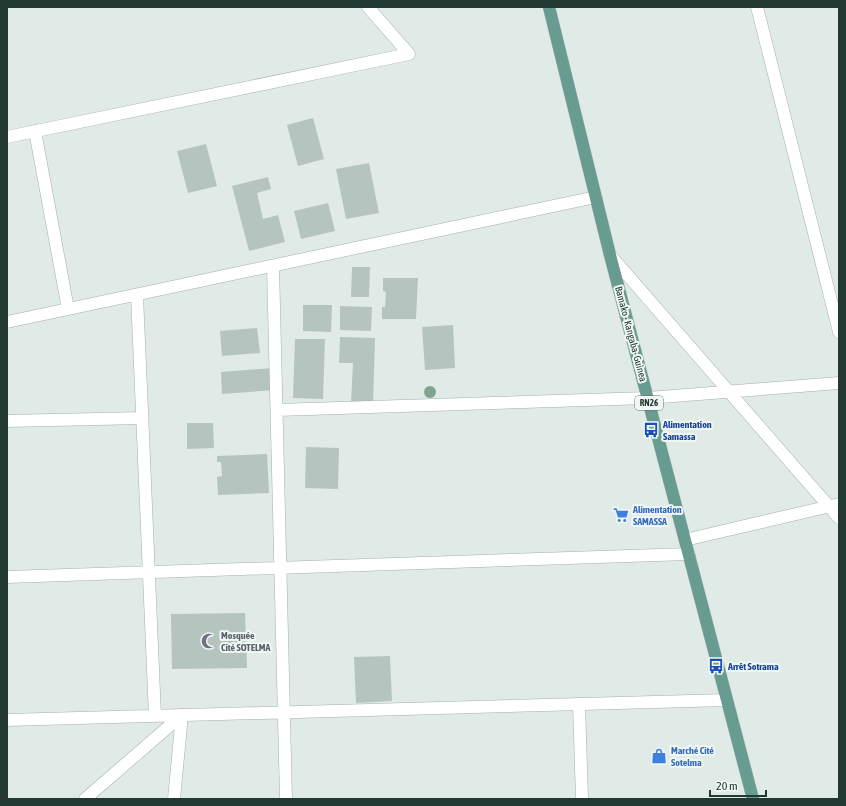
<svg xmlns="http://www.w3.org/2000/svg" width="846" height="806" font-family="'Asap Condensed',sans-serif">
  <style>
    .building { fill: #b6c4bf }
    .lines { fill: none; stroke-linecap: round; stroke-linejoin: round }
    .minor-casing { stroke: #a3b1ad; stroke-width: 13 }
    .primary-casing { stroke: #bdc4c2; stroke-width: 13 }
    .minor { stroke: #fff; stroke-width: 12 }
    .primary { stroke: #689c90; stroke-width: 12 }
    .tree { fill: #7fa58f }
    .labels { text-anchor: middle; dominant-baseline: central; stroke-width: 4; stroke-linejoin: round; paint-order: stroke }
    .shield { fill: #f0f7f4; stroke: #60726d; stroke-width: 1 }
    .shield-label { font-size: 9px; font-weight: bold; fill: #223933 }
    .street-label { font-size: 10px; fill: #223933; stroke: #f0f7f4 }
    .transit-label { font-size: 10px; font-weight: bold; fill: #164399; stroke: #f0f7f4; text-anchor: start }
    .shop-label { font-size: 10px; font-weight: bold; fill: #366cbe; stroke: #f0f7f4; text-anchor: start }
    .worship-label { font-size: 10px; font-weight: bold; fill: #5b616d; stroke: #f0f7f4; text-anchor: start }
  </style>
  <rect width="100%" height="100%" fill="#e0eae6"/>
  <path class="building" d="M313 118 324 159 298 166 287 125Z
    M206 144 217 186 188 193 177 151Z
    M369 163 379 213 346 219 336 169Z
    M268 177 271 189 257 193 263 219 278 215 285 242 249 251 232 186Z
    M328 203 335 231 301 239 294 211Z
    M352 267H370L369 297H351Z
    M383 278H418L416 319H382V307H385L386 292 383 291Z
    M303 305H332L331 332 303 331Z
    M340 306 372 307 371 331 340 330Z
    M453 325 455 368 425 370 422 327Z
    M257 328 260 353 222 356 220 331Z
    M340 337 375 338 373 405 351 404 353 363H339Z
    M295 339H325L323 399 293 398Z
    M273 368 274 390 222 394 221 372Z
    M187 423H213L214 448 187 449Z
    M306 447 339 448 338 489 305 488Z
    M267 454 269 493 218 495 217 477 222 476 221 462H217V456Z
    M245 613 247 668 172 669 171 614Z
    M390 656 392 701 356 703 354 657Z"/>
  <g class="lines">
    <defs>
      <path id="minor" d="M757 7 839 332
        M35 131 68 309
        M7 137 409 54 368 7
        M610 255 839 518
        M273 266 286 799
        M137 295 155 716
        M7 322 596 197
        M277 410 648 398 839 383
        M7 421 142 418
        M685 540 839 504
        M7 577 689 554
        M579 704 582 799
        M7 720 727 700
        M85 799 182 715
        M174 799 182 715"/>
      <path id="primary" d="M549 7 610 255 753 799"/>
    </defs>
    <use href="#minor" class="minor-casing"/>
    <use href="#primary" class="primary-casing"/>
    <use href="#minor" class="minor"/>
    <use href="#primary" class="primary"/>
  </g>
  <circle class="tree" cx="430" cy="392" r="6"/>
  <defs>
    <symbol id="bus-bare" viewBox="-9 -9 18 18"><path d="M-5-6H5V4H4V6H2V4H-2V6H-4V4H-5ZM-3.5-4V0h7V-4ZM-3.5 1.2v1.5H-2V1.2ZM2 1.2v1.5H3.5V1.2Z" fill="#1a4fb4" stroke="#f0f7f4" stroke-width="2.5" paint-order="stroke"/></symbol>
    <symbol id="supermarket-bare" viewBox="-9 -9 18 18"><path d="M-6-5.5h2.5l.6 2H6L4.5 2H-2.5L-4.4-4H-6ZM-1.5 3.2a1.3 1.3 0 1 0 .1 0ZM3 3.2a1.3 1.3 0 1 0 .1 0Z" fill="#3f7fe0" stroke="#f0f7f4" stroke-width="2.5" paint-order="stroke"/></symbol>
    <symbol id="mosque-bare" viewBox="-9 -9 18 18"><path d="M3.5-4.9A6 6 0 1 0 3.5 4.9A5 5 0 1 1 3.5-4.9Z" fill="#6b7280" stroke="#f0f7f4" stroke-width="2.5" paint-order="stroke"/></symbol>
    <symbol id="shop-bare" viewBox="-9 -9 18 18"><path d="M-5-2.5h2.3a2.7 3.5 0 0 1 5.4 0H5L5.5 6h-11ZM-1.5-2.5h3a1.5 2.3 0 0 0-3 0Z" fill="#3f7fe0" stroke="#f0f7f4" stroke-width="2.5" paint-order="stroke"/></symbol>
  </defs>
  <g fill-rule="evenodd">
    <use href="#bus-bare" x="640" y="419" width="22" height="22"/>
    <use href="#supermarket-bare" x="610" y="504" width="22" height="22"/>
    <use href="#mosque-bare" x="198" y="630" width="22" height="22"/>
    <use href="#bus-bare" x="705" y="655" width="22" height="22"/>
    <use href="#shop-bare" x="648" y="745" width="22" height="22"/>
  </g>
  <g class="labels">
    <rect class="shield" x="635" y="396" width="28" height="14" rx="3"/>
    <g class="shield-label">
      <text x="649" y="403">RN26</text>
    </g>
    <g class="street-label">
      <text transform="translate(631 334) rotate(75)">Bamako - Kangaba- Guinea</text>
    </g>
    <g class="transit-label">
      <text x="663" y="424">Alimentation<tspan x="663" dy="12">Samassa</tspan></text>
      <text x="728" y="666">Arrêt Sotrama</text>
    </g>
    <g class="shop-label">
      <text x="633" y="509">Alimentation<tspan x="633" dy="12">SAMASSA</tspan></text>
      <text x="671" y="750">Marché Cité<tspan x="671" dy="12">Sotelma</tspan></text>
    </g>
    <g class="worship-label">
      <text x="221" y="635">Mosquée<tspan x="221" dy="12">Cité SOTELMA</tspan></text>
    </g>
  </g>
  <rect width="846" height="806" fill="none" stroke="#223933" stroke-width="16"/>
  <path d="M710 790v6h56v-6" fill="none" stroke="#223933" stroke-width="2"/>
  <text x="716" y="790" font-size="12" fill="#223933" stroke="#f0f7f4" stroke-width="3" paint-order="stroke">20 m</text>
</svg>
